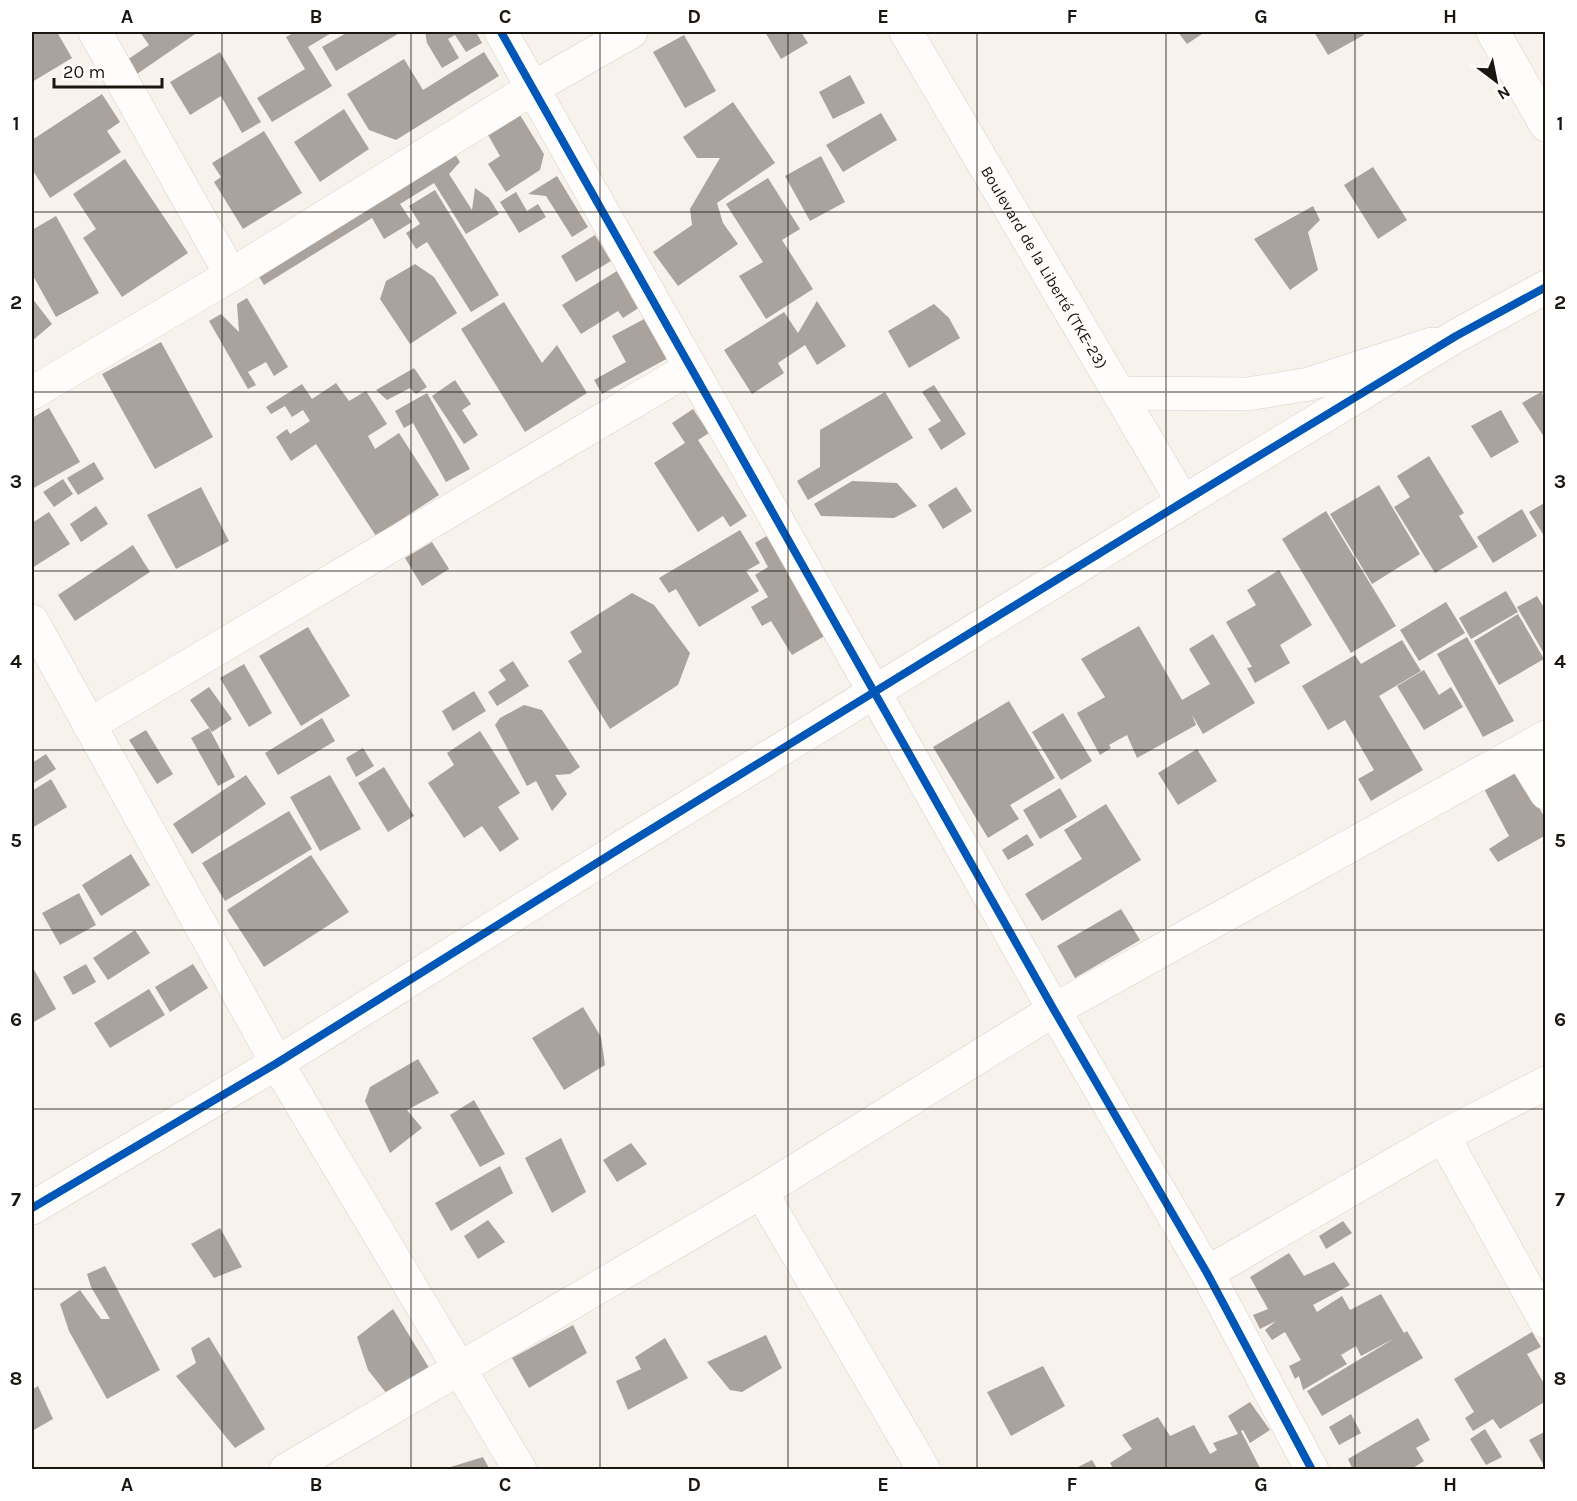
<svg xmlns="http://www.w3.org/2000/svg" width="1577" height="1501" font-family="Karla,sans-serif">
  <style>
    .building { fill: #a9a29d }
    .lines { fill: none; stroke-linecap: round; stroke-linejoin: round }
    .minor-casing { stroke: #d6d0ca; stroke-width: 34 }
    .tertiary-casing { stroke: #d6d0ca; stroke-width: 34 }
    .minor { stroke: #fefdfc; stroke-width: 33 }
    .tertiary { stroke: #fefdfc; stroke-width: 33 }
    .cycleway-casing { stroke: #fff; stroke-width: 11 }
    .cycleway { stroke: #0057b8; stroke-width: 8 }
    .grid { fill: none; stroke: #1c1610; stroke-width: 1.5; stroke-opacity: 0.55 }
    .labels { text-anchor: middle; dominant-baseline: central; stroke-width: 6; stroke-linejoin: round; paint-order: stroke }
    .street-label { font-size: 16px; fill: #1c1610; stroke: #fff }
    .neatline { fill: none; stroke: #1c1610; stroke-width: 2 }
    .grid-label { font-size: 20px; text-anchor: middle; font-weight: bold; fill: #1c1610 }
  </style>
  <rect width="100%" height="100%" fill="#f8f2ec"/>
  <path class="building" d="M32 32H57L72 58 32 82Z
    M140 32H198L134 76 124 62 149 45Z
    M295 32H333L308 47 332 86 272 122 257 98 305 69 286 37Z
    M348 32H401L336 71 322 47Z
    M425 32H476L482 43 466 52 455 35 448 39 459 58 442 68 427 43Z
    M765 32H801L808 43 781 59Z
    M1178 32H1205L1187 44Z
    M1314 32H1362L1364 35 1328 55Z
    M684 35 716 91 685 108 653 52Z
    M220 52 261 122 242 133 221 96 190 115 170 82Z
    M484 52 499 76 396 140 369 130 347 94 404 59 423 90Z
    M850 75 865 103 833 119 819 92Z
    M102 94 120 122 107 131 121 152 50 198 32 169V140Z
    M733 102 775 163 717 203 723 223 738 244 678 286 653 252 692 225 690 209 720 158H697L683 137Z
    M344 109 369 149 320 182 294 142Z
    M881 113 897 140 843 172 826 145Z
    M520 115 544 154 540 170 506 192 488 164 500 156 488 135Z
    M264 131 302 193 243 229 214 182 221 177 212 163Z
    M451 148 460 162 449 174 472 210 475 188 489 198 499 214 466 234 434 183 400 204 412 222 384 239 372 218 264 285 255 270Z
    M821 156 845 202 810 221 785 176Z
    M125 159 188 253 122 297 83 238 96 229 73 194Z
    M1373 167 1407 220 1378 239 1344 185Z
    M557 176 588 227 572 237 546 196 528 194Z
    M768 178 800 229 782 240 813 289 766 319 739 276 763 262 726 204Z
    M435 190 499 295 471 312 427 242 416 249 406 233 420 224 409 206Z
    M516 192 527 211 538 204 546 217 519 233 500 202Z
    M1313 206 1320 220 1308 232 1318 270 1290 290 1254 239Z
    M56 216 99 293 56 317 32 274V230Z
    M595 235 611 261 576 282 561 256Z
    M415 264 434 277 457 313 410 344 380 299 386 281Z
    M617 271 640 307 623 318 618 311 581 334 562 305Z
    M32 298 52 324 32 341Z
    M247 298 288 367 274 376 266 362 248 372 256 385 248 389 209 321 221 314 239 332 237 304Z
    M817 301 846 346 817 365 805 345 778 363 784 373 752 394 724 350 784 312 798 333Z
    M504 302 542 363 557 345 587 393 525 432 461 329Z
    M934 304 949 318 960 338 909 368 888 331Z
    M648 317 670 357 602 394 594 380 626 362 612 336Z
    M161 342 213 437 155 469 102 374Z
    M414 368 427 387 416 394 410 388 387 400 376 390Z
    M455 380 471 404 462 410 478 435 464 444 432 396Z
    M336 383 349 401 366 391 387 424 368 436 375 449 399 433 439 495 376 536 316 444 291 461 276 437 287 429 290 434 310 421 303 410 292 417 285 406 271 414 266 407 302 384 312 399Z
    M934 385 966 434 941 450 928 429 941 421 922 392Z
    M885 392 913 438 808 500 797 481 820 467V430Z
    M1541 392 1546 400V440L1522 403Z
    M427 393 470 469 446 482 413 423 404 428 395 411Z
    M49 408 80 462 32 489V418Z
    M693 409 709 433 698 440 747 516 730 527 723 516 698 532 654 463 685 443 672 423Z
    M1501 410 1519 442 1491 458 1471 426Z
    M1429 456 1464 513 1459 516 1478 547 1435 573 1394 507 1410 497 1397 476Z
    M94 462 104 479 78 495 67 478Z
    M63 479 73 494 54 507 43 492Z
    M852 481 897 483 917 506 894 518 821 516 814 504Z
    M1379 485 1420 554 1372 584 1330 514Z
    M201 487 229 541 176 569 147 515Z
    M956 487 972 511 943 529 928 505Z
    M1546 502V539L1529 512Z
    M96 506 108 524 81 542 70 524Z
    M1522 509 1537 536 1493 563 1477 537Z
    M1326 511 1396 626 1351 653 1282 539Z
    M49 512 70 544 32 568V523Z
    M740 530 760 563 746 571 759 591 699 627 676 589 669 593 659 578Z
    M770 534 828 634 792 655 771 621 762 626 751 607 768 597 755 575 768 567 755 543Z
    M432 542 449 569 422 586 405 558Z
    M133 545 150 572 75 621 58 595Z
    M1279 570 1312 625 1280 645 1290 663 1255 683 1247 668 1252 667 1226 622 1256 605 1247 590Z
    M1506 591 1518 612 1471 639 1459 618Z
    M632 593 654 605 690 653 678 685 610 729 568 661 582 652 570 632Z
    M1537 596 1546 611V657L1517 607Z
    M1446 602 1465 633 1419 661 1400 630Z
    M1518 614 1544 659 1499 685 1474 641Z
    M1139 626 1182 700 1210 684 1189 649 1213 634 1255 703 1203 734 1192 715 1196 725 1137 758 1127 735 1109 745 1111 748 1100 755 1077 713 1105 697 1081 659Z
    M308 627 350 696 301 726 259 656Z
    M1467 637 1514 721 1483 737 1437 654Z
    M1402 640 1421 671 1379 696 1423 770 1371 801 1358 779 1374 770 1345 720 1328 730 1302 686 1355 655 1361 664Z
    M513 661 529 686 497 706 488 692 506 680 499 670Z
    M244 664 272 713 249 727 220 678Z
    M1424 670 1439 695 1451 687 1463 707 1424 730 1397 686Z
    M209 687 232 719 212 732 190 700Z
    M474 691 486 711 453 731 442 711Z
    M1009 701 1055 778 1010 805 1019 819 988 838 933 747Z
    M524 705 542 710 580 767 570 774 555 775 567 794 552 811 536 781 527 786 495 725 500 718Z
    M1063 713 1092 761 1061 780 1032 732Z
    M322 718 335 741 278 775 265 753Z
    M209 728 235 777 218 786 191 738Z
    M146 730 173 774 157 784 129 740Z
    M480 731 520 793 498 807 519 839 500 852 482 826 464 838 428 783 454 765 447 753Z
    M363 748 374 766 356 777 346 758Z
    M1197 749 1217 781 1178 805 1158 773Z
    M46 754 56 769 32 784V763Z
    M1516 766 1546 820V835L1498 862 1489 849 1509 836 1482 785Z
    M384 767 414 816 388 832 358 783Z
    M246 775 266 804 192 854 173 824Z
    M330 775 361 829 320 851 290 797Z
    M51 779 67 807 32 828V791Z
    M1060 788 1077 817 1040 839 1023 810Z
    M1106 804 1141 860 1042 921 1025 894 1082 859 1064 830Z
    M289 811 312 849 225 901 202 863Z
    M1027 834 1034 845 1008 860 1002 850Z
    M131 854 150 885 101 916 82 885Z
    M311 855 349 912 264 967 227 910Z
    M79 893 96 925 60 945 42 913Z
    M1121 909 1140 940 1075 978 1057 946Z
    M135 930 150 953 108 980 93 958Z
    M86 964 96 982 73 995 63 977Z
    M193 964 208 988 170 1012 155 987Z
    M32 966 56 1009 32 1023Z
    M149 989 165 1015 110 1048 94 1023Z
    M583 1007 601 1037 605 1065 564 1090 532 1038Z
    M418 1059 439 1093 407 1110 422 1128 390 1153 365 1101 370 1087Z
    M474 1100 505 1154 480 1167 450 1115Z
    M561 1138 586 1192 552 1213 525 1158Z
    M631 1143 647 1164 617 1182 603 1160Z
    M500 1166 513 1193 451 1231 435 1203Z
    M488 1220 505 1242 478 1259 464 1236Z
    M1343 1221 1352 1233 1326 1249 1319 1236Z
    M220 1228 242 1267 214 1278 191 1244Z
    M1289 1253 1304 1276 1334 1262 1350 1285 1313 1305 1317 1312 1342 1296 1350 1310 1381 1294 1404 1333 1407 1331 1423 1358 1322 1416 1307 1391 1395 1338 1361 1356 1356 1346 1341 1355 1347 1364 1303 1390 1299 1376 1295 1379 1289 1366 1301 1360 1285 1332 1272 1340 1265 1330 1276 1321 1260 1329 1253 1315 1268 1309 1250 1277Z
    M105 1266 160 1370 107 1399 69 1331 60 1304 80 1290 101 1319H110L91 1287 87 1274Z
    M393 1309 431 1371 387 1394 368 1370 357 1337Z
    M573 1325 587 1353 529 1388 512 1358Z
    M1532 1332 1541 1347 1527 1354 1546 1387V1401L1500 1429 1493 1419 1473 1431 1465 1418 1474 1412 1454 1379Z
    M766 1335 782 1368 742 1392 730 1390 707 1362Z
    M209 1337 265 1429 235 1448 176 1376 196 1363 191 1348Z
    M665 1338 688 1378 628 1410 616 1381 641 1369 635 1357Z
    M1043 1366 1065 1406 1011 1436 987 1392Z
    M38 1386 53 1419 32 1431V1390Z
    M1250 1402 1270 1430 1250 1443 1243 1430 1241 1431 1260 1468 1257 1470H1114L1110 1463 1132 1449 1122 1435 1158 1417 1170 1436 1194 1425 1210 1454 1217 1450 1213 1443 1238 1434 1228 1416Z
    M1351 1414 1361 1433 1339 1445 1329 1427Z
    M1418 1418 1430 1440 1416 1448 1424 1461 1410 1470H1353L1348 1459Z
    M1485 1429 1502 1457 1486 1465 1470 1439Z
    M1546 1431V1469L1529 1440Z
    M483 1457 490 1470H444V1469Z
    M1092 1460 1098 1470H1072Z"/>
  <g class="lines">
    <defs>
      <path id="minor" d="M95 32 231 275
        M501 32 1054 1010 1207 1273 1312 1470
        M1493 32 1546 125
        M32 393 231 275 533 88 631 32
        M1121 393 1248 394 1309 384 1432 344
        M32 621 277 1063 520 1470
        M89 725 690 368
        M1521 752 1546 793
        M1443 1136 1546 1322
        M761 1192 924 1470
        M1207 1273 1443 1136 1546 1083
        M286 1470 761 1192 1054 1010 1546 737"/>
      <g id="tertiary">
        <path id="s1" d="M906 32 1183 502"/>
        <path d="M32 1208 277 1063 624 846 1183 502 1456 336 1546 287"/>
      </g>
    </defs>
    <use href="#minor" class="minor-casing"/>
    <use href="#tertiary" class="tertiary-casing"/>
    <use href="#minor" class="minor"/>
    <use href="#tertiary" class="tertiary"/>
    <defs>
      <path id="cycleway" d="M501 32 1054 1010 1207 1273 1312 1470
        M32 1208 277 1063 624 846 1183 502 1456 336 1546 287"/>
    </defs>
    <use href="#cycleway" class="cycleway-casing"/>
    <use href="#cycleway" class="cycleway"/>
  </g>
  <path class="grid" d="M222 32V1470M411 32V1470M600 32V1470M788 32V1470M977 32V1470M1166 32V1470M1355 32V1470M32 212H1546M32 392H1546M32 571H1546M32 750H1546M32 930H1546M32 1109H1546M32 1289H1546"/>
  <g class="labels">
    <g class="street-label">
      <text stroke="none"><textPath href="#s1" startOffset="273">Boulevard de la Liberté (TKE-23)</textPath></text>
    </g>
  </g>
  <rect width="1577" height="1501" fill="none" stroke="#ffffff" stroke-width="66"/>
  <g transform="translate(1496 81) rotate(148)" stroke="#ffffff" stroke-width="4.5" paint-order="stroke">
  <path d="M0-4.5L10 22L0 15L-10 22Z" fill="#1c1610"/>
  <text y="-9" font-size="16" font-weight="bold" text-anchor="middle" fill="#1c1610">N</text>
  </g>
  <path d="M54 78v9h108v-9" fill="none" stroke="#1c1610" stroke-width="3"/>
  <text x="63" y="78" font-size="18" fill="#1c1610" stroke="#ffffff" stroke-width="4.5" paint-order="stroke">20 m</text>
  <rect x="33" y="33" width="1511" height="1435" class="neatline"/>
  <g class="grid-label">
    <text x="127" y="23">A</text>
    <text x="316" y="23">B</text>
    <text x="505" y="23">C</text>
    <text x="694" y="23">D</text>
    <text x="883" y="23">E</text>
    <text x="1072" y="23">F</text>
    <text x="1261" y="23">G</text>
    <text x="1450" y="23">H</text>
    <text x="16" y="130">1</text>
    <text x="1560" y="130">1</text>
    <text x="16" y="309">2</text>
    <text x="1560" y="309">2</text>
    <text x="16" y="488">3</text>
    <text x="1560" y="488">3</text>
    <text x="16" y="668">4</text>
    <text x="1560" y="668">4</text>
    <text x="16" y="847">5</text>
    <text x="1560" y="847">5</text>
    <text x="16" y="1026">6</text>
    <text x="1560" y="1026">6</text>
    <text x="16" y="1206">7</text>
    <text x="1560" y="1206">7</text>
    <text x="16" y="1385">8</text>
    <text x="1560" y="1385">8</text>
    <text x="127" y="1491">A</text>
    <text x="316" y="1491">B</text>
    <text x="505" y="1491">C</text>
    <text x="694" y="1491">D</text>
    <text x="883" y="1491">E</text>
    <text x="1072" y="1491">F</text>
    <text x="1261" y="1491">G</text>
    <text x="1450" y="1491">H</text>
  </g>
</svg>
